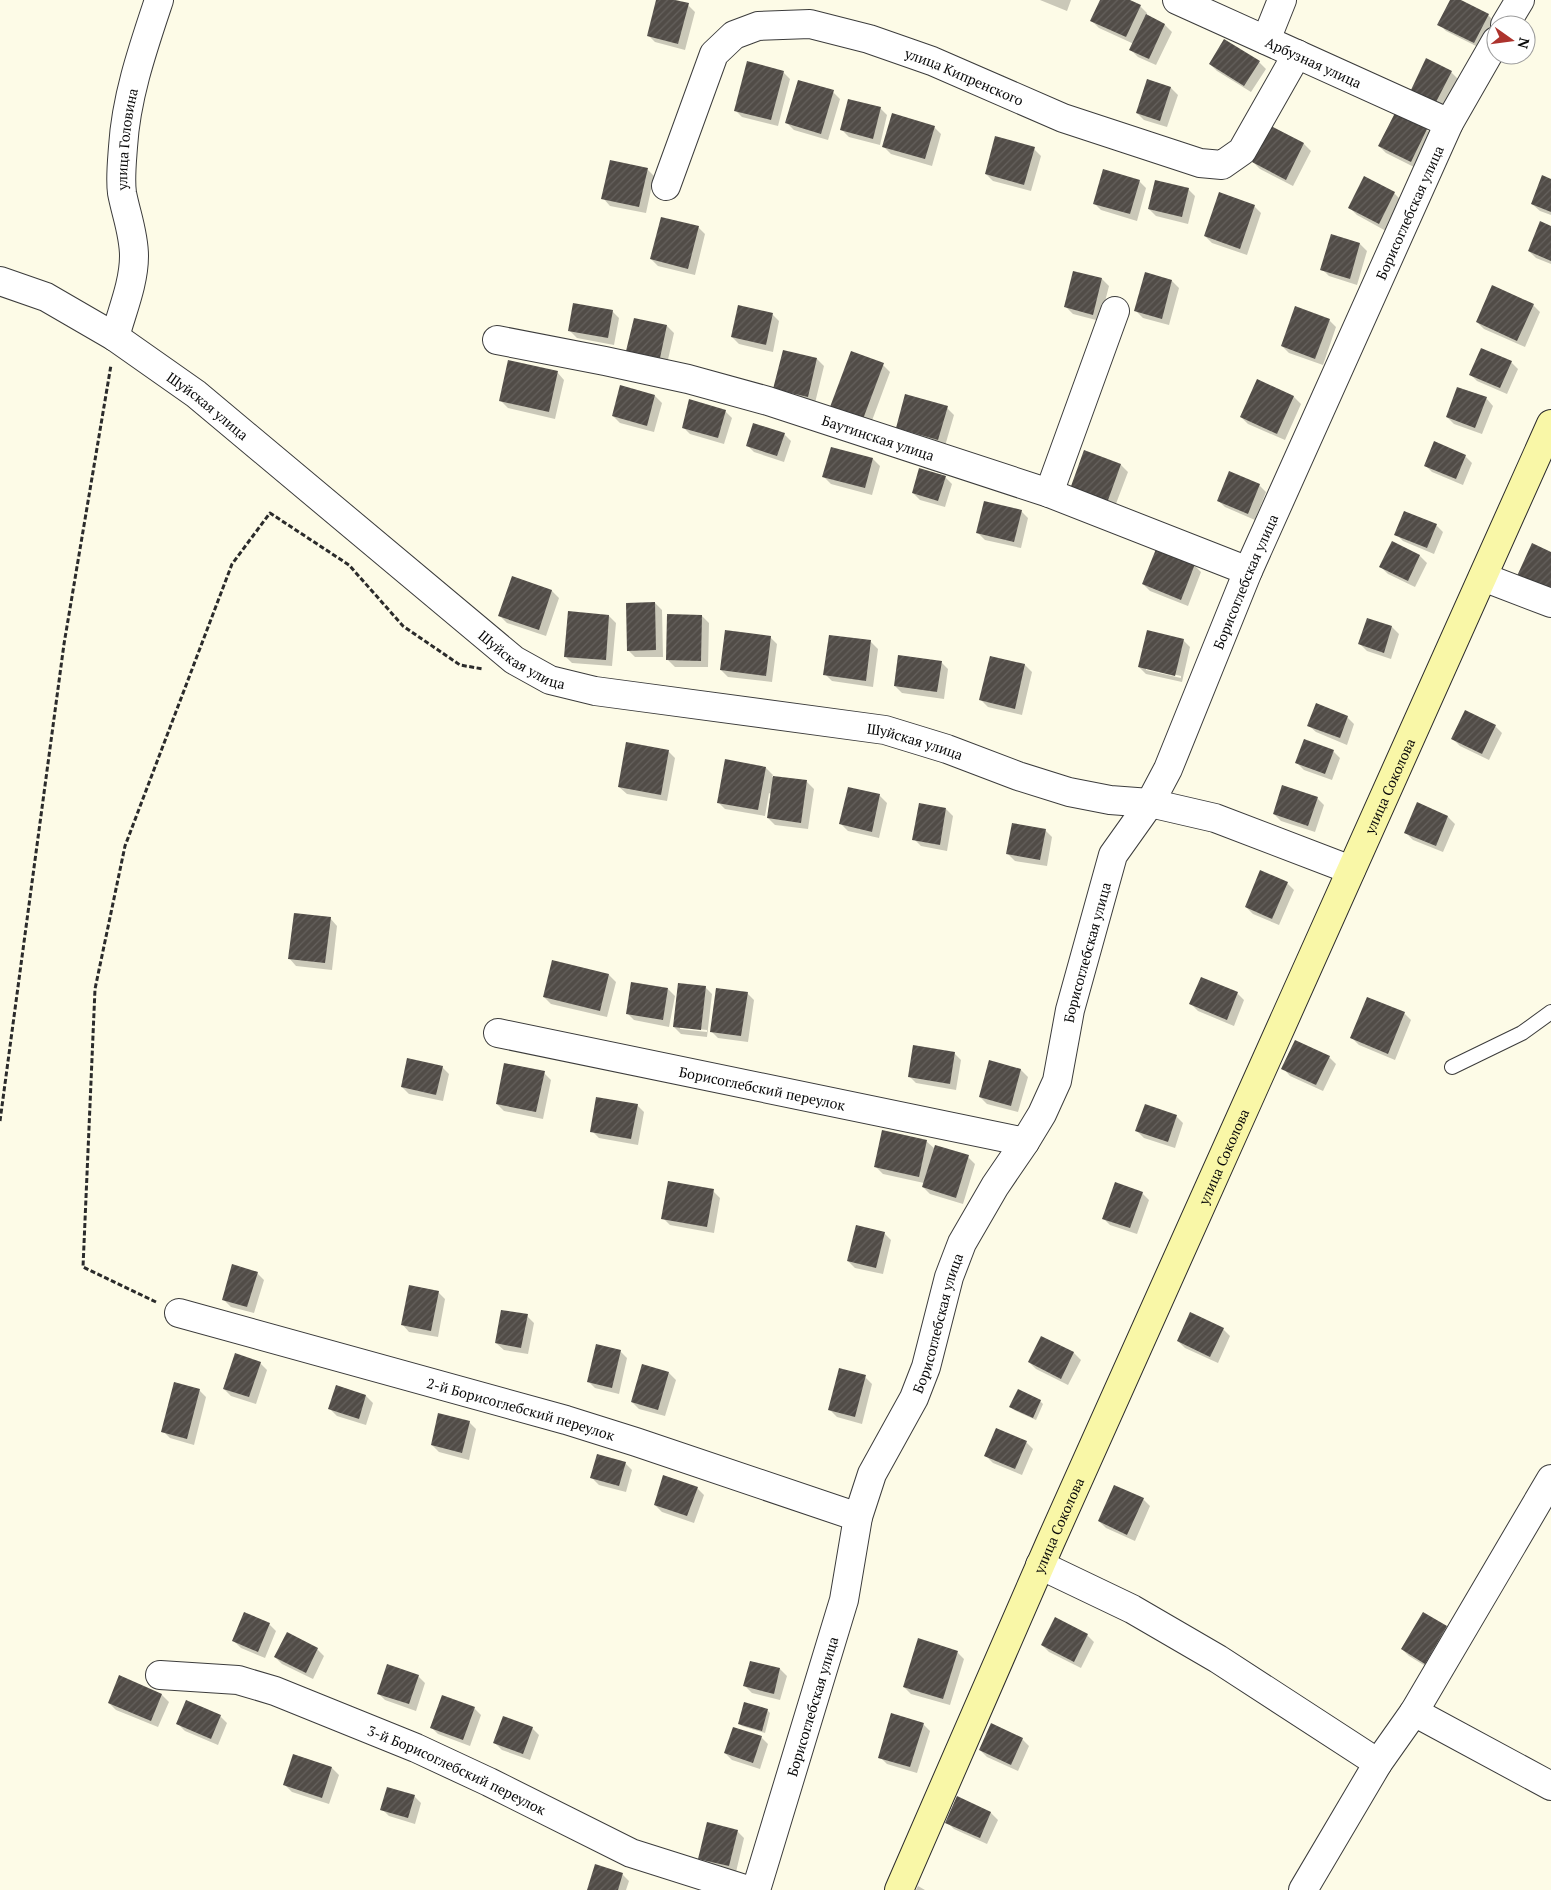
<svg xmlns="http://www.w3.org/2000/svg" width="1551" height="1890" font-family="'PT Serif',serif">
  <style>
    .shadow { fill: #0003; fill-rule: evenodd }
    .building { fill: url(#building-hatch) }
    .lines { fill: none; stroke-linecap: round; stroke-linejoin: round }
    .lane-casing { stroke: #3c3c3c; stroke-width: 16 }
    .street-casing { stroke: #3c3c3c; stroke-width: 30 }
    .secondary-casing { stroke: #2b2b2b; stroke-width: 30 }
    .path { stroke: #2b2b2b; stroke-width: 3; stroke-dasharray: 5 2.5; stroke-linecap: butt }
    .lane { stroke: #fff; stroke-width: 14 }
    .street { stroke: #fff; stroke-width: 28 }
    .secondary { stroke: #f9f7a7; stroke-width: 28 }
    .labels { text-anchor: middle; dominant-baseline: central; stroke-width: 5; stroke-linejoin: round; paint-order: stroke }
    .street-label { font-size: 14px; fill: #090909; stroke: #fff }
  </style>
  <defs>
    <pattern id="building-hatch" width="6" height="6" patternUnits="userSpaceOnUse" patternTransform="scale(1.25)"><rect width="6" height="6" fill="#514c47"/><path d="M-1 1l2-2M0 6l6-6M5 7l2-2" fill="none" stroke="#65615d"/></pattern>
  </defs>
  <rect width="100%" height="100%" fill="#fdfbe7"/>
  <path class="shadow" d="M657 0H670L688 5 695 12 685 50 655 42 648 35Z
    M1040 0H1071L1067 11Z
    M1101 0H1127L1140 6 1147 13 1146 16 1165 25 1172 32 1156 65 1138 57 1131 50 1134 44 1099 28 1092 21Z
    M1451 0H1458L1488 15 1495 22 1482 49 1446 31 1439 24Z
    M1259 62 1266 69 1251 92 1217 71 1210 64Z
    M783 72 790 79 778 126 742 117 735 110Z
    M1451 72 1458 79 1443 108 1419 96 1412 89Z
    M1148 81 1171 88 1178 95 1167 127 1144 120 1137 113Z
    M833 92 840 99 828 140 794 130 787 123Z
    M880 108 887 115 880 145 849 137 842 130Z
    M1395 114 1427 130 1434 137 1418 169 1386 153 1379 146Z
    M934 127 941 134 932 166 891 154 884 147Z
    M1271 127 1304 144 1311 151 1293 186 1260 169 1253 162Z
    M1034 149 1041 156 1031 191 993 181 986 174Z
    M647 169 654 176 646 213 610 206 603 198Z
    M1364 178 1394 193 1401 200 1386 231 1357 215 1350 208Z
    M1551 180V215L1540 211 1532 204Z
    M1139 181 1146 188 1137 221 1101 210 1094 203Z
    M1188 189 1195 196 1188 224 1156 216 1149 209Z
    M1254 206 1261 213 1247 255 1212 243 1205 236Z
    M698 227 705 234 695 275 658 266 651 259Z
    M1551 227V264L1536 258 1529 251Z
    M1332 236 1360 244 1367 251 1357 285 1329 276 1322 269Z
    M1074 272 1102 279 1109 286 1100 321 1073 314 1066 307Z
    M1172 281 1179 288 1169 325 1143 318 1136 311Z
    M1533 305 1540 312 1525 347 1484 329 1477 322Z
    M612 311 619 318 614 345 577 338 570 331Z
    M772 314 779 321 773 352 739 344 732 337Z
    M1329 320 1336 327 1323 365 1289 353 1282 346Z
    M667 326 674 333 667 364 635 357 628 350Z
    M817 359 824 366 815 403 782 395 775 388Z
    M1511 362 1518 369 1507 394 1477 381 1470 374Z
    M883 365 890 372 870 426 832 407Z
    M557 372 564 380 555 419 508 408 501 401Z
    M1257 381 1294 397 1301 404 1285 440 1248 424 1241 417Z
    M655 396 662 403 654 432 620 423 613 416Z
    M1486 398 1493 406 1482 434 1454 424 1447 417Z
    M947 408 954 415 945 446 904 434 897 427Z
    M725 411 732 418 724 444 690 434 683 427Z
    M784 434 791 441 784 462 754 452 747 445Z
    M1085 452 1121 465 1128 472 1114 509 1071 489Z
    M1465 456 1472 463 1463 485 1432 472 1425 465Z
    M873 459 880 466 872 495 831 484 824 477Z
    M945 477 952 484 945 507 920 500 913 493Z
    M1259 485 1266 492 1255 520 1225 507 1218 500Z
    M1021 511 1028 518 1021 548 985 540 978 533Z
    M1436 525 1443 532 1434 554 1403 541 1396 534Z
    M1420 556 1427 563 1415 587 1388 574 1381 567Z
    M1194 565 1201 572 1188 606 1150 591 1143 584Z
    M513 577 552 591 559 598 546 636 507 623 500 616Z
    M655 603 662 610 663 657H635L628 650Z
    M609 616 616 623 612 666 572 663 565 656Z
    M702 616 709 623 708 667H675L668 660Z
    M1392 627 1399 634 1391 659 1367 651 1360 644Z
    M770 637 777 644 772 682 728 677 721 670Z
    M1183 640 1190 647 1182 682 1146 674 1139 667ZM1146 668 1181 676V678L1146 670Z
    M871 642 878 649 873 687 832 681 825 674Z
    M991 657 1025 665 1032 672 1022 715 988 707 981 700Z
    M941 662 948 669 944 699 902 693 895 686Z
    M1347 717 1354 724 1347 745 1316 732 1308 725Z
    M1495 726 1502 733 1489 760 1460 746 1453 739Z
    M668 751 675 758 667 801 627 794 619 787Z
    M1333 751 1340 758 1332 780 1304 770 1297 763Z
    M766 768 773 775 772 777 807 782 814 789 808 829 775 825 768 818 771 794 769 793 765 816 725 809 718 802Z
    M849 789 880 796 887 803 879 838 848 831 841 824Z
    M1317 798 1324 805 1315 832 1281 821 1274 814Z
    M1418 804 1448 817 1455 824 1443 852 1413 840 1406 833Z
    M920 805 946 809 953 816 947 851 921 846 914 839Z
    M1045 830 1052 837 1047 866 1015 861 1008 854Z
    M1287 883 1294 890 1279 925 1253 914 1246 907Z
    M330 918 337 926 332 970 296 966 289 958Z
    M553 961 609 975 616 982 607 1017 551 1004 544 997Z
    M705 987 712 994 707 1037 681 1034 674 1027ZM680 1027 707 1030V1032L680 1029Z
    M668 989 675 996 669 1027 634 1020 627 1013Z
    M747 993 754 1000 748 1042 718 1038 711 1031Z
    M1237 993 1244 1000 1234 1026 1198 1011 1191 1004Z
    M1368 998 1404 1013 1411 1020 1395 1060 1359 1045 1352 1038Z
    M954 1053 961 1060 956 1090 916 1083 909 1076Z
    M1329 1057 1336 1064 1323 1091 1290 1076 1283 1068Z
    M990 1062 1021 1070 1028 1077 1018 1112 987 1104 980 1097Z
    M442 1067 449 1074 443 1101 409 1094 402 1087Z
    M544 1073 551 1080 543 1119 504 1111 497 1104Z
    M637 1105 644 1112 638 1145 599 1138 592 1131Z
    M1176 1116 1183 1123 1175 1148 1144 1138 1137 1131Z
    M926 1141 935 1149 968 1157 975 1164 963 1204 930 1194 923 1187 924 1183 883 1174 876 1167Z
    M713 1191 720 1198 714 1233 670 1225 663 1218Z
    M1142 1193 1149 1200 1137 1234 1110 1225 1103 1218Z
    M884 1233 891 1240 883 1274 855 1268 848 1261Z
    M257 1273 264 1280 254 1313 231 1307 224 1300Z
    M438 1292 445 1299 438 1337 409 1332 402 1324Z
    M527 1316 534 1323 528 1354 504 1350 496 1343Z
    M1223 1329 1230 1336 1218 1363 1185 1348 1178 1341Z
    M1042 1337 1074 1353 1081 1360 1068 1385 1036 1369 1029 1362Z
    M620 1351 627 1358 619 1394 595 1388 588 1381Z
    M260 1363 267 1370 256 1404 231 1396 224 1389Z
    M669 1373 676 1380 665 1416 639 1409 632 1402Z
    M865 1377 872 1384 862 1424 837 1417 830 1410Z
    M336 1387 366 1396 373 1403 366 1425 337 1416 330 1409Z
    M199 1390 206 1397 194 1445 170 1438 163 1431Z
    M1040 1401 1043 1404 1036 1420 1014 1410 1011 1407Z
    M469 1422 476 1429 469 1460 439 1452 432 1445Z
    M1026 1442 1033 1449 1022 1475 993 1463 986 1456Z
    M625 1463 632 1470 626 1492 599 1485 592 1478Z
    M697 1488 704 1495 694 1523 662 1512 655 1505Z
    M1143 1499 1150 1506 1135 1541 1106 1528 1099 1521Z
    M269 1624 276 1631 265 1658 241 1648 234 1641Z
    M1446 1627 1453 1634 1432 1670 1409 1656 1402 1649Z
    M1087 1635 1094 1642 1081 1668 1049 1652 1042 1645Z
    M317 1649 324 1656 313 1679 282 1664 275 1657Z
    M957 1652 964 1659 950 1705 911 1694 904 1687Z
    M751 1662 780 1669 787 1676 780 1700 752 1693 745 1686Z
    M418 1676 425 1683 416 1711 385 1700 378 1693Z
    M162 1695 169 1702 158 1727 116 1710 109 1703Z
    M474 1708 481 1715 470 1746 438 1734 431 1727Z
    M767 1710 770 1713 765 1733 742 1726 739 1723Z
    M220 1716 227 1723 218 1745 185 1731 178 1724Z
    M923 1724 930 1731 917 1773 887 1764 880 1757Z
    M532 1728 539 1735 530 1760 502 1750 495 1743Z
    M761 1737 768 1744 760 1769 732 1760 725 1753Z
    M1022 1739 1029 1746 1018 1771 987 1757 980 1750Z
    M294 1756 332 1768 339 1775 329 1804 292 1792 285 1785Z
    M414 1796 421 1803 415 1824 389 1816 382 1809Z
    M957 1798 991 1813 998 1820 987 1844 954 1829 947 1822Z
    M737 1831 744 1838 736 1872 707 1866 700 1858Z
    M622 1874 629 1881 626 1890H589Z
    M918 1886 925 1890H916Z"/>
  <path class="building" d="M656 0H675L689 3 678 44 647 36Z
    M1100 0H1130L1141 5 1126 37 1090 21Z
    M1450 0H1461L1489 14 1474 43 1437 25Z
    M1146 14 1165 24 1149 59 1129 50Z
    M1224 39 1260 61 1244 86 1209 64Z
    M1426 58 1452 71 1436 102 1411 90Z
    M747 61 784 71 771 120 734 111Z
    M1147 79 1171 87 1160 121 1136 113Z
    M798 80 834 90 821 134 785 123Z
    M848 99 881 107 873 139 840 130Z
    M892 113 935 126 925 159 882 147Z
    M1395 113 1427 129 1411 162 1378 146Z
    M1271 126 1304 143 1286 180 1252 162Z
    M995 136 1035 147 1024 185 985 174Z
    M610 160 648 168 639 207 601 199Z
    M1103 169 1140 180 1130 214 1093 204Z
    M1542 175 1551 179V212L1531 204Z
    M1364 176 1395 192 1379 224 1348 208Z
    M1155 180 1189 188 1182 217 1148 209Z
    M1219 192 1255 205 1240 249 1204 236Z
    M661 217 699 226 688 269 650 259Z
    M1540 221 1551 226V261L1528 251Z
    M1331 234 1360 243 1350 279 1320 270Z
    M1073 271 1102 278 1093 315 1064 307Z
    M1145 272 1172 280 1162 319 1134 311Z
    M1492 285 1534 304 1517 341 1476 322Z
    M573 303 613 310 608 338 568 331Z
    M738 305 773 313 766 345 731 337Z
    M1295 306 1330 319 1315 359 1281 346Z
    M634 318 667 325 660 358 626 351Z
    M1481 348 1512 361 1500 388 1469 375Z
    M783 350 817 358 808 397 773 389Z
    M851 351 884 363 863 419 830 407Z
    M508 360 558 371 549 412 499 401Z
    M1257 379 1294 396 1277 434 1240 417Z
    M620 385 655 395 647 426 612 416Z
    M1457 387 1487 397 1475 428 1446 417Z
    M905 394 948 406 938 440 896 428Z
    M689 399 726 410 718 438 682 428Z
    M753 423 785 433 777 456 746 446Z
    M1434 441 1466 455 1456 479 1424 466Z
    M831 447 873 458 865 488 822 477Z
    M1084 450 1121 464 1107 503 1070 489Z
    M919 468 946 476 938 501 912 493Z
    M1229 471 1260 484 1248 514 1217 501Z
    M984 501 1022 510 1014 542 976 533Z
    M1404 511 1437 524 1427 548 1394 535Z
    M1392 541 1420 555 1408 581 1379 567Z
    M1532 543 1551 552V592L1517 576Z
    M1156 549 1195 564 1181 600 1142 584Z
    M512 576 552 590 539 630 498 616Z
    M655 602 656 650 627 651 626 603Z
    M568 611 609 615 606 660 564 657Z
    M667 614 702 615 701 661 666 660Z
    M1367 618 1392 626 1384 653 1358 644Z
    M725 630 771 636 766 676 720 670Z
    M1147 630 1184 639 1175 676 1138 667Z
    M829 635 871 640 866 681 823 675Z
    M898 655 942 661 937 692 894 686Z
    M990 656 1025 664 1015 709 979 700Z
    M1316 703 1348 716 1340 738 1307 726Z
    M1465 710 1496 725 1482 754 1451 739Z
    M1304 739 1334 750 1325 774 1295 763Z
    M626 742 669 750 661 795 618 787Z
    M725 759 766 767 758 810 717 803Z
    M773 776 807 780 801 823 767 818Z
    M1282 785 1318 797 1308 826 1273 814Z
    M848 787 880 794 872 832 839 824Z
    M1417 802 1448 816 1436 846 1404 833Z
    M919 803 946 808 940 845 912 840Z
    M1012 823 1046 829 1040 860 1006 854Z
    M1260 870 1288 882 1272 919 1245 907Z
    M294 913 331 917 325 963 288 959Z
    M552 960 609 974 600 1011 543 997Z
    M1201 977 1238 992 1227 1020 1189 1004Z
    M631 982 668 988 663 1020 626 1014Z
    M678 983 706 986 701 1030 673 1027Z
    M716 988 748 992 741 1036 710 1032Z
    M1367 997 1405 1012 1388 1054 1350 1038Z
    M1295 1040 1330 1056 1316 1085 1281 1069Z
    M913 1045 955 1052 950 1084 908 1077Z
    M407 1058 443 1066 436 1095 401 1087Z
    M989 1060 1021 1069 1011 1106 979 1097Z
    M504 1063 545 1071 536 1112 496 1104Z
    M596 1097 638 1104 631 1139 590 1132Z
    M1145 1104 1177 1115 1168 1142 1135 1131Z
    M882 1130 927 1140 919 1177 874 1167Z
    M935 1145 969 1155 956 1198 922 1187Z
    M668 1181 714 1189 707 1227 661 1219Z
    M1115 1182 1143 1192 1130 1228 1102 1219Z
    M856 1225 885 1232 876 1268 847 1261Z
    M232 1264 258 1272 247 1307 222 1300Z
    M409 1285 439 1291 431 1331 401 1325Z
    M501 1310 528 1314 521 1348 495 1343Z
    M1190 1312 1224 1328 1210 1357 1177 1341Z
    M1041 1336 1074 1352 1061 1379 1028 1362Z
    M596 1344 621 1350 612 1388 587 1382Z
    M235 1353 261 1362 249 1397 223 1389Z
    M642 1364 669 1372 658 1410 631 1402Z
    M839 1368 866 1375 855 1417 828 1410Z
    M174 1382 200 1389 187 1439 161 1432Z
    M336 1385 366 1395 359 1419 328 1409Z
    M1018 1389 1041 1400 1033 1418 1009 1407Z
    M438 1413 470 1421 462 1453 431 1445Z
    M996 1428 1027 1441 1015 1469 984 1456Z
    M597 1454 626 1462 619 1486 590 1478Z
    M663 1475 698 1487 687 1516 654 1505Z
    M1114 1485 1144 1498 1127 1535 1098 1521Z
    M244 1612 270 1623 258 1652 232 1641Z
    M1423 1612 1447 1626 1425 1664 1401 1649Z
    M1055 1617 1088 1634 1074 1662 1041 1645Z
    M287 1632 318 1648 306 1673 274 1657Z
    M918 1638 958 1651 943 1699 903 1687Z
    M750 1661 780 1668 774 1694 743 1686Z
    M387 1664 419 1675 409 1704 377 1694Z
    M119 1675 162 1694 151 1721 108 1703Z
    M442 1695 475 1707 463 1740 430 1728Z
    M186 1700 221 1715 211 1739 176 1724Z
    M744 1702 768 1709 762 1731 738 1724Z
    M891 1713 924 1723 910 1767 878 1758Z
    M503 1716 533 1727 523 1754 493 1743Z
    M991 1723 1023 1738 1011 1765 979 1750Z
    M733 1727 762 1736 753 1763 724 1753Z
    M293 1754 332 1767 322 1798 283 1785Z
    M387 1787 415 1795 408 1818 380 1810Z
    M957 1796 991 1812 980 1838 945 1823Z
    M707 1822 738 1830 729 1866 698 1859Z
    M595 1864 623 1873 618 1890H587Z"/>
  <g class="lines">
    <defs>
      <path id="lane" d="M1452 1067 1522 1033 1551 1012"/>
      <g id="street">
        <path id="s1" d="M1177 0 1449 123"/>
        <path d="M1505 25 1520 0"/>
        <path d="M1266 40 1282 0"/>
        <path id="s2" d="M666 186 714 54 734 35 758 26 810 24 869 39 932 61 1063 118 1200 163 1222 165 1242 151 1297 54"/>
        <path id="s3" d="M0 281 46 297 115 337 196 394 514 660 550 680 595 691 885 730 947 749 1018 776 1069 792 1110 800 1150 803 1215 818 1351 870"/>
        <path id="s4" d="M115 337C122 311 134 283 134 256 134 234 126 214 122 193 120 179 122 161 123 147 126 97 143 48 159 0"/>
        <path id="s5" d="M497 340 605 361 688 379 768 401 1049 493 1248 571"/>
        <path d="M1049 493 1115 311"/>
        <path d="M1483 577 1551 603"/>
        <path id="s6" d="M498 1033 1025 1142"/>
        <path id="s7" d="M179 1313 566 1420 636 1442 858 1517"/>
        <path d="M1040 1565 1132 1609 1218 1659 1378 1763"/>
        <path id="s8" d="M160 1675 238 1680 275 1691 416 1748 489 1782 631 1853 748 1890"/>
        <path d="M1414 1712 1551 1786"/>
        <path id="s9" d="M756 1890 844 1600 858 1517 872 1474 914 1398 926 1367 949 1277 962 1243 995 1186 1025 1142 1042 1114 1057 1081 1070 1010 1113 855 1150 803 1168 769 1248 571 1449 123 1496 41"/>
        <path d="M1303 1890 1378 1763 1414 1712 1551 1479"/>
      </g>
      <g id="secondary">
        <path id="s10" d="M899 1890 1050 1543 1551 424"/>
      </g>
    </defs>
    <use href="#lane" class="lane-casing"/>
    <use href="#street" class="street-casing"/>
    <use href="#secondary" class="secondary-casing"/>
    <path class="path" d="M0 1121 64 644 111 365
      M156 1302 83 1267 95 989 125 846 232 564 270 513 349 565 403 626 460 665 483 669"/>
    <use href="#lane" class="lane"/>
    <use href="#street" class="street"/>
    <use href="#secondary" class="secondary"/>
  </g>
  <g class="labels">
    <g class="street-label">
      <text stroke="none"><textPath href="#s1" startOffset="150">Арбузная улица</textPath></text>
      <text stroke="none"><textPath href="#s2" startOffset="409">улица Кипренского</textPath></text>
      <text stroke="none"><textPath href="#s4" startOffset="202">улица Головина</textPath></text>
      <text stroke="none"><textPath href="#s9" startOffset="1812">Борисоглебская улица</textPath></text>
      <text stroke="none"><textPath href="#s3" startOffset="244">Шуйская улица</textPath></text>
      <text stroke="none"><textPath href="#s5" startOffset="394">Баутинская улица</textPath></text>
      <text stroke="none"><textPath href="#s9" startOffset="1408">Борисоглебская улица</textPath></text>
      <text stroke="none"><textPath href="#s3" startOffset="649">Шуйская улица</textPath></text>
      <text stroke="none"><textPath href="#s3" startOffset="1054">Шуйская улица</textPath></text>
      <text stroke="none"><textPath href="#s10" startOffset="1208">улица Соколова</textPath></text>
      <text stroke="none"><textPath href="#s9" startOffset="1002">Борисоглебская улица</textPath></text>
      <text stroke="none"><textPath href="#s6" startOffset="270">Борисоглебский переулок</textPath></text>
      <text stroke="none"><textPath href="#s10" startOffset="802">улица Соколова</textPath></text>
      <text stroke="none"><textPath href="#s9" startOffset="598">Борисоглебская улица</textPath></text>
      <text stroke="none"><textPath href="#s7" startOffset="355">2-й Борисоглебский переулок</textPath></text>
      <text stroke="none"><textPath href="#s10" startOffset="398">улица Соколова</textPath></text>
      <text stroke="none"><textPath href="#s9" startOffset="192">Борисоглебская улица</textPath></text>
      <text stroke="none"><textPath href="#s8" startOffset="315">3-й Борисоглебский переулок</textPath></text>
    </g>
  </g>
  <g transform="translate(1511 40) rotate(104)"><circle r="24" fill="#ffffff" stroke="#9d9d9d"/>
  <path d="M0-4L9 19L0 12L-9 19Z" fill="#ad332d"/>
  <text y="-8" font-size="14" font-weight="bold" text-anchor="middle" fill="#090909">N</text>
  </g>
</svg>
